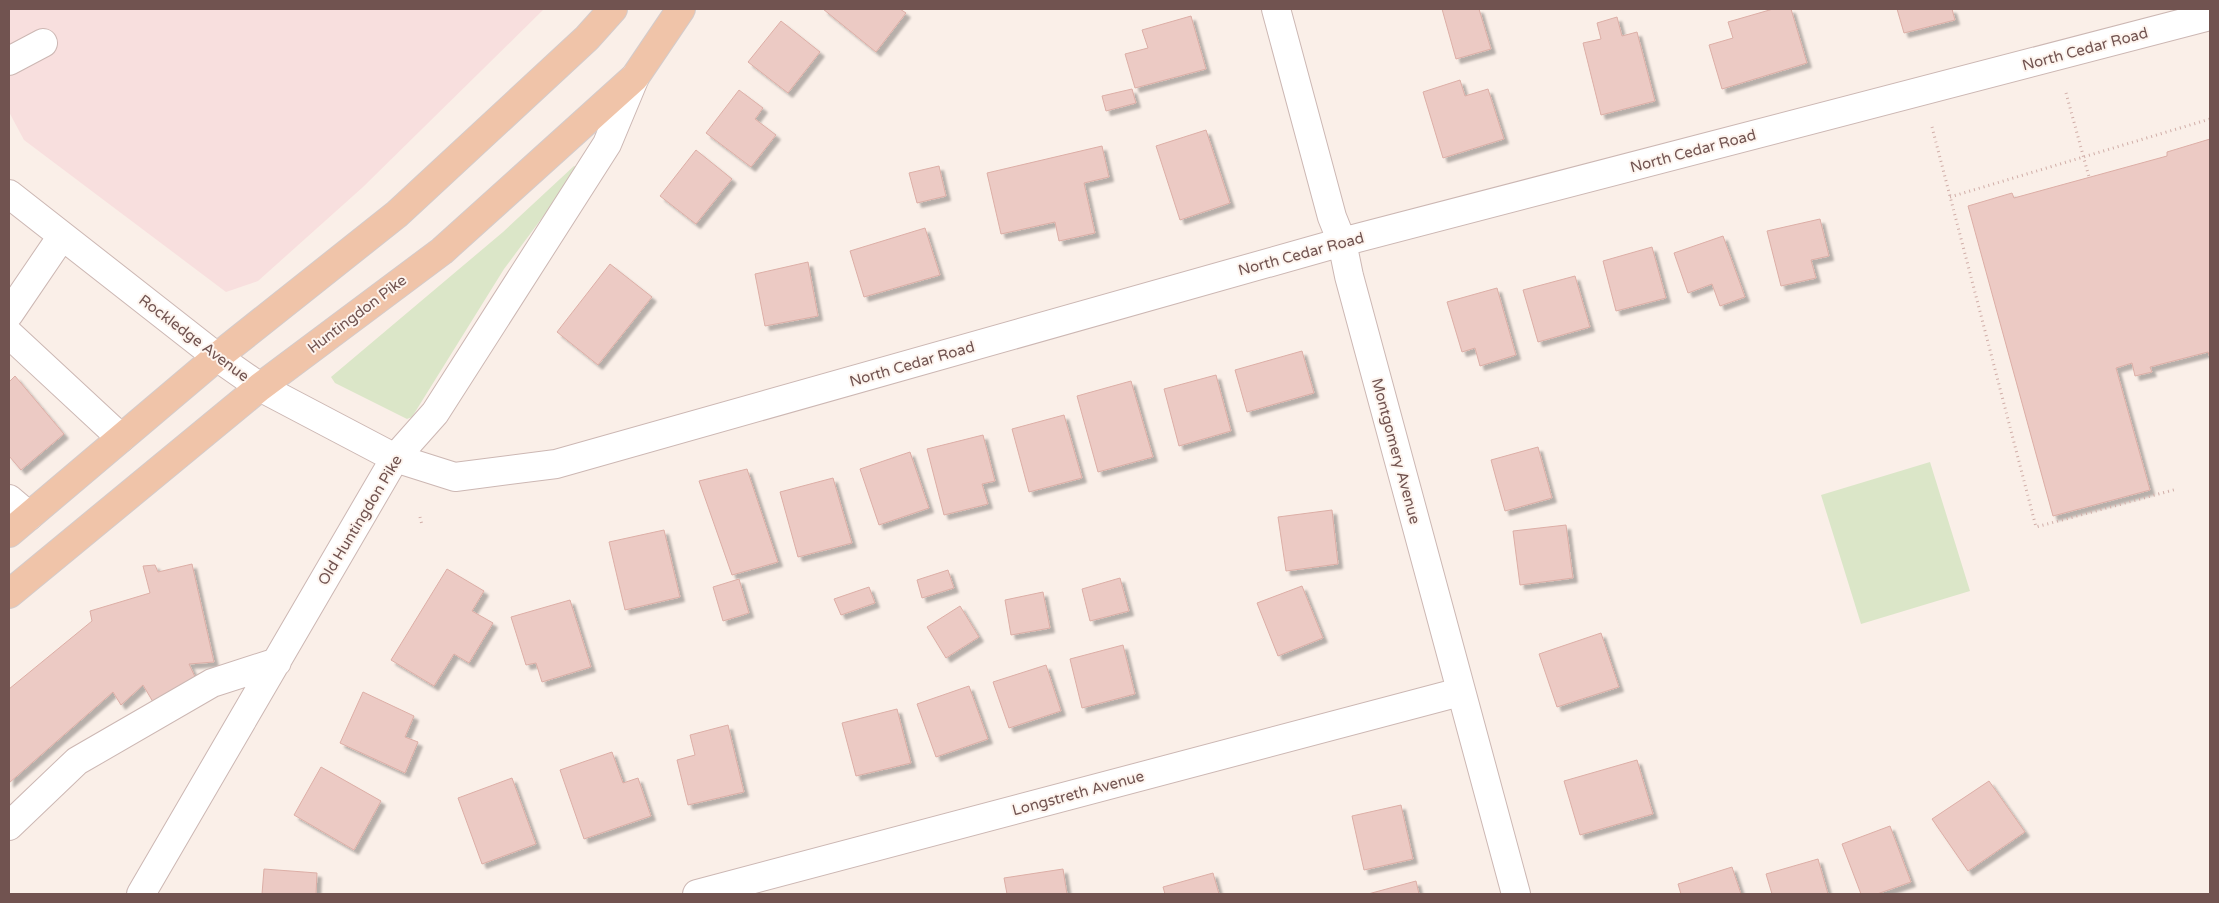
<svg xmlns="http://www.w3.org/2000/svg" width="2219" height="903" font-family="'Varela Round',sans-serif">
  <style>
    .commercial { fill: #f8dfde }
    .green { fill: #dbe6c8 }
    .building { fill: #eccac4; stroke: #dcaea6; filter: url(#shadow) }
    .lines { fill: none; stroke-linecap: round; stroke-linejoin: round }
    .minor-casing { stroke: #ccb7b3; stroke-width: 30 }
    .major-casing { stroke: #d4cbca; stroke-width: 30 }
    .path { stroke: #d0ada7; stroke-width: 3; stroke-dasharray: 1 4; stroke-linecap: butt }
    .minor { stroke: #fff; stroke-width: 28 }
    .major { stroke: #f0c4a9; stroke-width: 28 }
    .labels { text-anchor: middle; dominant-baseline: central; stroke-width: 4; stroke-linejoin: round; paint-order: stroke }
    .street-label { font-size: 15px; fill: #715350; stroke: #fdf4ee }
  </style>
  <defs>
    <filter id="shadow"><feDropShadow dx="4.5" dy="4.5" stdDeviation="1" flood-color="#0004"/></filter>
  </defs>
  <rect width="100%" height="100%" fill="#faefe8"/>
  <path class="commercial" d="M9 9H544L363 187 258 281 226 292 24 140 9 112Z"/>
  <path class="green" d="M574 166 577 167 574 175 504 269 412 417 407 419 335 383 331 377 503 232Z
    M1930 462 1970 591 1861 624 1821 495Z"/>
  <path class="building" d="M823 9H900L906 13 876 52Z
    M1442 9H1479L1491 49 1456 59Z
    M1773 9H1791L1807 63 1722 89 1709 45 1733 38 1728 22Z
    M1897 9H1952L1955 20 1904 33Z
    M1191 16 1206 69 1135 88 1125 54 1148 48 1142 30Z
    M1617 17 1622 36 1637 32 1655 101 1601 115 1583 43 1601 39 1597 23Z
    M781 21 820 52 788 93 748 62Z
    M1460 80 1465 96 1488 89 1504 139 1443 158 1423 92Z
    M1132 89 1136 103 1106 111 1102 96Z
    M739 90 763 108 755 119 776 135 751 167 706 133Z
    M1206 130 1230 203 1180 220 1156 146Z
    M2210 139V358L2208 352 2150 367 2152 372 2135 376 2132 363 2116 368 2150 490 2053 516 1968 206 2012 193 2014 198 2167 156V152Z
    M1102 146 1109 177 1084 183 1095 233 1059 241 1055 222 1001 234 987 173Z
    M696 150 732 179 696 224 660 196Z
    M939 166 946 196 917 203 909 173Z
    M1820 219 1829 256 1811 260 1816 278 1781 286 1767 231Z
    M925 228 940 275 864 297 850 251Z
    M1723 236 1745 297 1720 306 1712 284 1688 293 1674 253Z
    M1652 247 1666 298 1616 311 1603 261Z
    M808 262 818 316 765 326 755 274Z
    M610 264 652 297 598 365 557 332Z
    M1575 276 1590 327 1538 342 1523 290Z
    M1497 288 1516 355 1480 366 1475 348 1462 352 1447 302Z
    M1302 351 1314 393 1247 412 1235 370Z
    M1216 375 1231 431 1179 446 1164 389Z
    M15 376 64 434 21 470 9 456V382Z
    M1131 381 1153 457 1098 472 1077 396Z
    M1064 415 1082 478 1029 492 1012 429Z
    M983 435 995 481 982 484 988 504 944 515 927 449Z
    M1538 447 1552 498 1505 511 1491 460Z
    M910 452 929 508 879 525 860 469Z
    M747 469 778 562 732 575 699 481Z
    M833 478 852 543 798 557 780 492Z
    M1332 510 1338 564 1286 571 1278 517Z
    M1566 525 1573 578 1520 585 1513 531Z
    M664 530 680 597 625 610 609 542Z
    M192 564 214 662 189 664 197 681 156 707 143 685 121 705 113 692 9 783V689L92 621 90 611 150 593 143 566 155 565 158 572Z
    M447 569 484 591 472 611 493 623 469 663 454 654 434 686 391 660Z
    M948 570 954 588 922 598 917 580Z
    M1120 578 1129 611 1090 621 1082 589Z
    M739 579 749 613 723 621 713 587Z
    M1302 586 1323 638 1278 656 1257 603Z
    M869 587 875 603 841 615 834 599Z
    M1043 592 1050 628 1011 635 1005 600Z
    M570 600 591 667 542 682 536 663 526 665 511 617Z
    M960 606 979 637 946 658 927 627Z
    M1601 633 1619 687 1557 707 1539 654Z
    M1123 645 1135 694 1082 708 1070 659Z
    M1046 665 1061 711 1009 728 993 682Z
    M969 686 988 739 936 757 917 704Z
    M363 692 414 716 405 737 418 742 405 773 340 743Z
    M897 709 911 763 856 776 842 723Z
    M728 725 744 792 688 805 677 760 695 755 690 735Z
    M612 752 623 783 638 778 651 816 584 839 560 770Z
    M1637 760 1653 814 1580 835 1564 781Z
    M321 767 381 801 354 850 294 815Z
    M512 778 536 844 482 864 458 798Z
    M1989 781 2025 832 1968 871 1932 819Z
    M1401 805 1413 859 1364 870 1352 816Z
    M1890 826 1911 882 1877 894H1861L1842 844Z
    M1818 859 1828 894H1772L1766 874Z
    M1732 867 1741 894H1681L1678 884Z
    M264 869 317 873 316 894H262Z
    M1063 869 1067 894H1007L1004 878Z
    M1213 873 1219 894H1165L1163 887Z
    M1416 881 1419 894H1368Z"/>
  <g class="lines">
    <defs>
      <path id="minor" d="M1276 9 1332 217 1342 242 1349 276 1516 894
        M9 61 43 43
        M9 194 217 357 260 387 395 458 455 477 556 464 1342 242 2210 16
        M9 314 62 236
        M9 334 121 438
        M9 499 29 516
        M9 826 77 761 212 683 277 662
        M141 894 395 458 435 413 607 144 635 77
        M697 894 1460 692"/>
      <path id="major" d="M9 533 217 357 397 214 587 38 613 9
        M9 594 260 387 442 251 635 77 681 9"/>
    </defs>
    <use href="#minor" class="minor-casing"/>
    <use href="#major" class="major-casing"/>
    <path class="path" d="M2066 93 2089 177
      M1932 127 2036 527 2177 489
      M1950 197 2210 119
      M420 517 422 525"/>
    <use href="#minor" class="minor"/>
    <use href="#major" class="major"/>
  </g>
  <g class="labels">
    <g class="street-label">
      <text transform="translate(2085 49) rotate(-15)">North Cedar Road</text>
      <text transform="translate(1693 151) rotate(-15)">North Cedar Road</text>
      <text transform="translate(1301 254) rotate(-15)">North Cedar Road</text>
      <text transform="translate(357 314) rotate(-37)">Huntingdon Pike</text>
      <text transform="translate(194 338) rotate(37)">Rockledge Avenue</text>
      <text transform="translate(912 364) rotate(-16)">North Cedar Road</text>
      <text transform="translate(1396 451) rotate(75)">Montgomery Avenue</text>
      <text transform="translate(360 520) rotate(-59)">Old Huntingdon Pike</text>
      <text transform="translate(1078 793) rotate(-15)">Longstreth Avenue</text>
    </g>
  </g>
  <rect width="2219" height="903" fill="none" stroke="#715350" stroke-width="20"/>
</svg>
